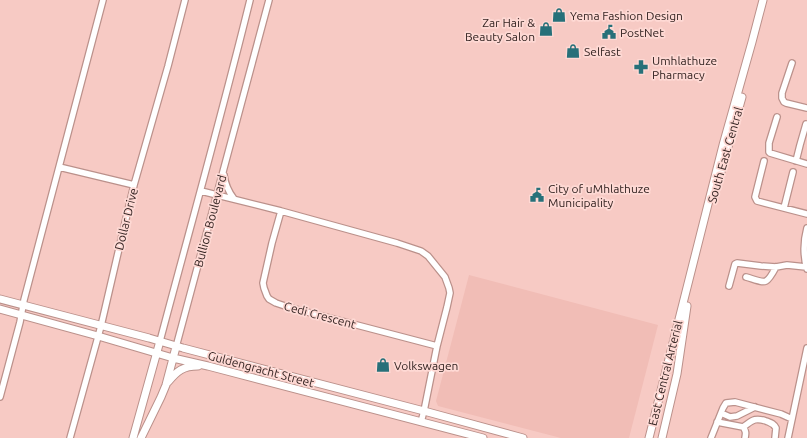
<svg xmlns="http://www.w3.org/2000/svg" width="807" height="438" font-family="Ubuntu,sans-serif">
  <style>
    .built { fill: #f1bdb6 }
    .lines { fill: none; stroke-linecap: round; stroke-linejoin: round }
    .minor-casing { stroke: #bb918b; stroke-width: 8 }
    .tertiary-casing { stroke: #bb918b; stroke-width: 9 }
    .minor { stroke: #fff; stroke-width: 5.5 }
    .tertiary { stroke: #fff; stroke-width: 7 }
    .labels { text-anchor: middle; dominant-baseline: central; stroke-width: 3.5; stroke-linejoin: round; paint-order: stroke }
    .poi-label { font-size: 12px; fill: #342422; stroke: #fed9d4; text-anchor: start }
    .street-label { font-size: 12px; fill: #342422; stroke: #fed9d4 }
  </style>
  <rect width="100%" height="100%" fill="#f7cac4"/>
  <path class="built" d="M469 275 658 325 629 438H561L438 406 436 401Z"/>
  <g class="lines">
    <defs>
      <path id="minor" d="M792 63 782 93V98L784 102 786 103 807 108
        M777 117 769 143V152L770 153 807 164
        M764 161 755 197 757 201 807 214
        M796 161 800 145 806 124
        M59 167 134 185
        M224 175C225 184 228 191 234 199
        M201 191 281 211 397 243 421 251 428 256 445 277 449 288 450 293 447 307 437 346 424 411 421 422
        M784 208 793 172
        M281 211 272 243 263 283 264 288 267 296 269 299 276 303 288 307 437 346
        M807 269C803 255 803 243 807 228
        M746 277C766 283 766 286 776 267
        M729 286 735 264 737 263 761 266 776 267 787 265 806 267
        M160 341C190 228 222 114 250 0
        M176 347 269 0
        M0 397 20 322 24 300 103 0
        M755 407 737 416 730 417 721 413 723 408 726 403 735 402 781 414 792 419
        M717 422 743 427C752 421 754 417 766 421 771 423 773 423 776 428L775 438
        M743 427C746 431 746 433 745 438
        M70 438 101 326 124 227 134 185 168 66 185 0
        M711 438 721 413
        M788 438 807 348"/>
      <path id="tertiary" d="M719 179 742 97
        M0 299 149 338 183 348 424 411 523 438
        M0 309 98 336 173 358 208 366 483 438
        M168 382C177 371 183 366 198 366
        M133 438 160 341
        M141 438 161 397 166 385 176 347
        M649 438 723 145 752 42 763 0
        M662 438 677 374 687 306"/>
    </defs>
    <use href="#minor" class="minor-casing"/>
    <use href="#tertiary" class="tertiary-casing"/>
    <use href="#minor" class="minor"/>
    <use href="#tertiary" class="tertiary"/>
  </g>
  <defs>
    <symbol id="shop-bare" viewBox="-9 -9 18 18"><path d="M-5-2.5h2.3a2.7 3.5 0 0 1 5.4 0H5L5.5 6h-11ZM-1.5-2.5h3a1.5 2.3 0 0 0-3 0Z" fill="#277079" stroke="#fed9d4" stroke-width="2.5" paint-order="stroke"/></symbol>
    <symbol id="civic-bare" viewBox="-9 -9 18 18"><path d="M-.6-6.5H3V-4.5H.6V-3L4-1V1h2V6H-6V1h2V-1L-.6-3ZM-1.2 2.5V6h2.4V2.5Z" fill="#277079" stroke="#fed9d4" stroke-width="2.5" paint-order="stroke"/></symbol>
    <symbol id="pharmacy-bare" viewBox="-9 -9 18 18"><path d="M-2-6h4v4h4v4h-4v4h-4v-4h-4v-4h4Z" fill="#277079" stroke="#fed9d4" stroke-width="2.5" paint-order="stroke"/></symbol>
  </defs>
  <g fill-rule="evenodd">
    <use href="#shop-bare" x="549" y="5" width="20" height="20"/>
    <use href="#shop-bare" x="536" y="19" width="20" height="20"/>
    <use href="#civic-bare" x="599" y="22" width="20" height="20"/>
    <use href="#shop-bare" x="563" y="41" width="20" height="20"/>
    <use href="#pharmacy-bare" x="631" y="57" width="20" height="20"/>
    <use href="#civic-bare" x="527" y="185" width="20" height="20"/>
    <use href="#shop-bare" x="373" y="355" width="20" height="20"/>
  </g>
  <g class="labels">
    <g class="poi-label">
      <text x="570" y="15">Yema Fashion Design</text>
      <text x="535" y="22" text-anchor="end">Zar Hair &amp;<tspan x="535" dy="14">Beauty Salon</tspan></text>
      <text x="620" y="32">PostNet</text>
      <text x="584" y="51">Selfast</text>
      <text x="652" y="60">Umhlathuze<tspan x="652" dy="14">Pharmacy</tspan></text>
      <text x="548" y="188">City of uMhlathuze<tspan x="548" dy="14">Municipality</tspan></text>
      <text x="394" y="365">Volkswagen</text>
    </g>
    <g class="street-label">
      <text transform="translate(725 155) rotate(-74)">South East Central</text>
      <text transform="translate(126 219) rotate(-76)">Dollar Drive</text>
      <text transform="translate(210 221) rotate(-75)">Bullion Boulevard</text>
      <text transform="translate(320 315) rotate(15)">Cedi Crescent</text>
      <text transform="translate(261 369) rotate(15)">Guldengracht Street</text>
      <text transform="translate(665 373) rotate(-76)">East Central Arterial</text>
    </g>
  </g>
</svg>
